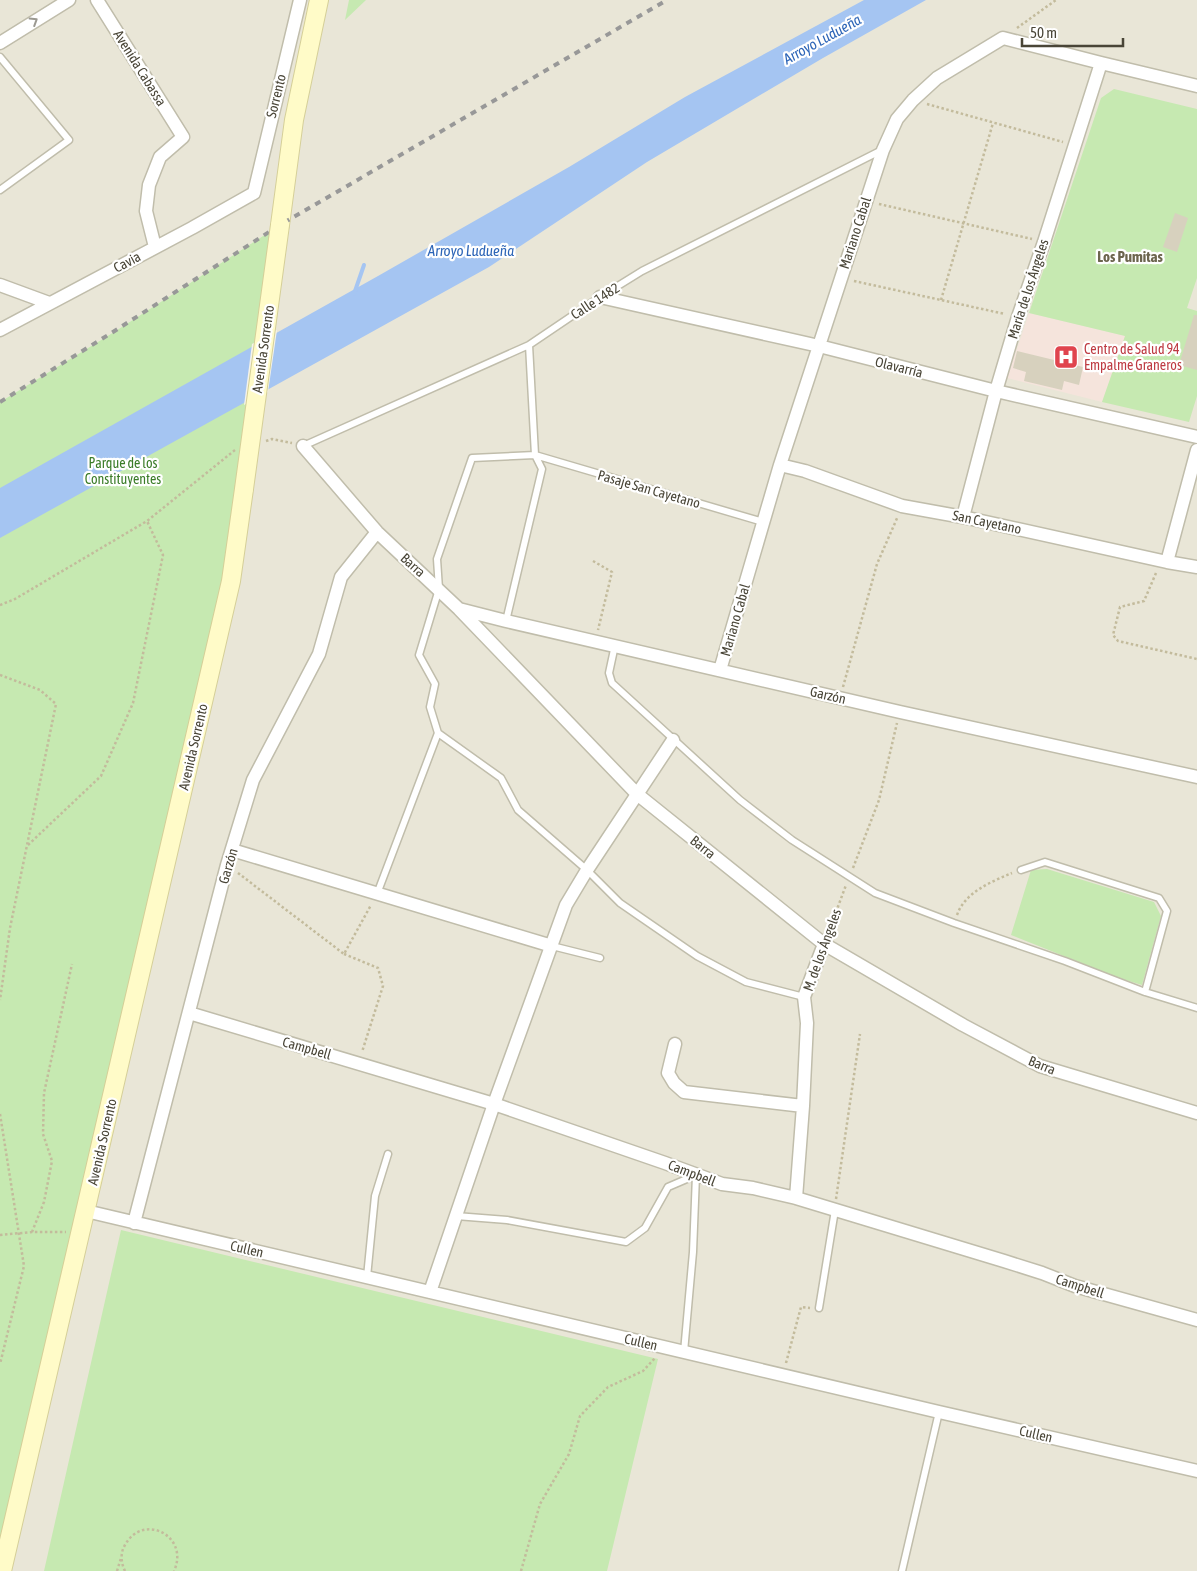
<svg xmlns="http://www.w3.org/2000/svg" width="1197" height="1571" font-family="'Asap Condensed',sans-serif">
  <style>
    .residential { fill: #e9e6d7 }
    .medical { fill: #f5e4dc }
    .green { fill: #c6e9b1 }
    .water { fill: #a5c5f2 }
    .pier { fill: #f5f3e9 }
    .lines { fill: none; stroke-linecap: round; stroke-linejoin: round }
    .stream { stroke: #a5c5f2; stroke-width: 4 }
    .building { fill: #d7d1be }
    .service-casing { stroke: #c0bdab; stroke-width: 9 }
    .minor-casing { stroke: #c0bdab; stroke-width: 15 }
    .secondary-casing { stroke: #d5cf98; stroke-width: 20 }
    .path { stroke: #c3bb9c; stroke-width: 2.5; stroke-dasharray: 2.5 2.5; stroke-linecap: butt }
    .service { stroke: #fff; stroke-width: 6 }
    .minor { stroke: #fff; stroke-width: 12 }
    .secondary { stroke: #fffbc8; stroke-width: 18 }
    .rail { stroke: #989898; stroke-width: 4; stroke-dasharray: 6 6; stroke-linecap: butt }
    .secondary-bridge-casing { stroke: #d5cf98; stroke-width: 20; stroke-linecap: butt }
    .secondary-bridge { stroke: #fffbc8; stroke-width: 18 }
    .oneway { stroke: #9b9991 }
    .labels { text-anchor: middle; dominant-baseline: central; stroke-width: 4.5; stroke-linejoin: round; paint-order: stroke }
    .street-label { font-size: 14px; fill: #494537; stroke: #fff }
    .health-label { font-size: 14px; fill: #be3a42; stroke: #fff; text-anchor: start }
    .park-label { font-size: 14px; fill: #3a7c28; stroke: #fff }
    .water-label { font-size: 15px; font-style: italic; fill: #2d65b7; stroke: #fff }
    .neighbourhood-label { font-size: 15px; font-weight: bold; fill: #6c654e; stroke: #fff }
  </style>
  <rect width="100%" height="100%" fill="#f5f3e9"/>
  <path class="residential" d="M0 0H1197V1571H2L280 225 114 332 0 402Z"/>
  <path class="medical" d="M1029 313 1126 336 1102 402 1007 378Z"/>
  <path class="green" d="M349 0H366L345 20Z
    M1114 89 1197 109V278L1187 308 1197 311V396L1189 422 1102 402 1125 336 1029 313 1101 98Z
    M280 225 231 581 0 1571V402L114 332Z
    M1047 869 1154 902 1161 916 1142 985 1119 978 1011 935 1031 870Z
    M121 1230 658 1359 607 1571H44Z"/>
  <path class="water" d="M864 0H926L823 58 647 162 489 267 0 538V488L378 276 569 167 685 97Z"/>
  <path class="pier" d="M277 330 268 392 244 405 252 344Z"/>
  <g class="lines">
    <path class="stream" d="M354 294 364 265"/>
  </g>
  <path class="building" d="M1175 213 1188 218 1177 252 1163 247Z
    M1194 315H1197V370L1179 365Z
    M1017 351 1083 367 1079 385 1064 381 1062 390 1024 381 1026 372 1013 368Z"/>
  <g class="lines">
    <defs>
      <path id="service" d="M0 57 69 140 0 190
        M303 446 529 345 600 297 642 271 882 150
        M763 522 535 455 472 458 437 559 439 589 419 655 435 684 430 707 438 733 501 778 518 810 587 870 620 903 697 956 746 982 804 997
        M506 621 542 469 535 455 529 345
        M615 645 609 673 612 683 740 800 792 840 875 893 954 923 1065 961 1145 992 1197 1008
        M1021 870 1045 862 1159 898 1167 911 1145 992
        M377 894 438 733
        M552 946 600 958
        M456 1216 507 1220 626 1242 645 1228 668 1187 696 1175 693 1252 684 1352
        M367 1277 375 1196 388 1154
        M819 1308 835 1210
        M902 1571 939 1412"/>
      <path id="minor" d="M97 0 183 137 160 157 149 185 146 211 155 247
        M0 43 69 0
        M0 285 49 303
        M600 297 819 346 996 391 1197 437
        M0 330 192 228 254 193 300 0
        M303 446 377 532 459 609 637 794 824 944 963 1025 1040 1066 1197 1113
        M780 465 805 471 902 506 963 517 1167 562 1197 567
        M963 517 996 391 1018 317 1044 242 1101 63
        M1167 562 1197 450
        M459 609 506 621 900 712 1197 777
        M720 670 780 465 883 150 897 119 913 100 937 78 1003 38 1101 63 1197 86
        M232 850 552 946
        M189 1013 494 1104 665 1163 722 1184 753 1188 796 1198 1004 1261 1042 1273 1075 1286 1197 1320
        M675 1044 668 1073 674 1083 684 1092 803 1106
        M796 1198 803 1106 807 1023 804 997 824 944
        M86 1211 939 1412 1197 1471
        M134 1223 227 865 253 780 319 654 341 577 377 532
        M430 1292 494 1104 566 905 587 870 673 740"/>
      <path id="secondary" d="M280 225 294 120 319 0
        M2 1571 231 581 244 489"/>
    </defs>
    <use href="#service" class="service-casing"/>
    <use href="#minor" class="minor-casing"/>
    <use href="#secondary" class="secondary-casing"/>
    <path class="path" d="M1017 28 1056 0
      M927 104 1063 142
      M879 204 1032 239
      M854 281 1005 314
      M941 300 993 123
      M266 441 272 439 292 443
      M593 561 612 572 598 630
      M1156 573 1144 601 1120 607 1113 635 1118 641 1197 659
      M0 605 15 599 147 521 235 450
      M0 675 40 690 56 704 10 928 0 1000
      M843 687 877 564 898 516
      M28 845 101 776 133 703 163 555 147 521
      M853 868 879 800 897 723
      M238 873 344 954 371 905
      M957 915C965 892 991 882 1012 873
      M829 931 846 885
      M344 954 378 968 383 986 362 1052
      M0 1114 24 1266 0 1364
      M836 1199 860 1034
      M32 1232 44 1202 52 1161 43 1134 44 1093 72 964
      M0 1235 32 1232H66
      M786 1363 801 1307 810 1308
      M117 1571 121 1558
      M125 1571C121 1563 120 1553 125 1545 143 1512 190 1536 174 1571
      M521 1571 540 1504 569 1454 580 1416 608 1387 643 1371 655 1358"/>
    <use href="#service" class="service"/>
    <use href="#minor" class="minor"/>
    <use href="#secondary" class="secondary"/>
    <path class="rail" d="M0 402 113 332 280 225 667 0"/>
    <defs>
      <path id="secondary-bridge" d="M244 489 280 225"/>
    </defs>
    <use href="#secondary-bridge" class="secondary-bridge-casing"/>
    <use href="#secondary-bridge" class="secondary-bridge"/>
  </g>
  <defs><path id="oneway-chevron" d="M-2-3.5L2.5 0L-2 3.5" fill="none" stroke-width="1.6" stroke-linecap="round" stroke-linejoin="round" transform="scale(1.25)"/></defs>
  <use class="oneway" href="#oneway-chevron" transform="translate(34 21) rotate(-32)"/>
  <defs>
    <symbol id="hospital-square" viewBox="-11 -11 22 22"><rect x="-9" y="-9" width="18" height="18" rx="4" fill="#e0444e" stroke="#fff"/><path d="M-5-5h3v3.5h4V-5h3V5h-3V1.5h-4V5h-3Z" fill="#fff"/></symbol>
  </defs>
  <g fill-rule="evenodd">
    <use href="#hospital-square" x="1052" y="343" width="28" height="28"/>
  </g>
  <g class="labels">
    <g class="street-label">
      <text transform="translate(140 68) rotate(58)">Avenida Cabassa</text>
      <text transform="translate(276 96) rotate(-76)">Sorrento</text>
      <text transform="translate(855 233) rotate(-72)">Mariano Cabal</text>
      <text transform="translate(127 262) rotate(-28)">Cavia</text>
      <text transform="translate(1028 289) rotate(-72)">María de los Ángeles</text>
      <text transform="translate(595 301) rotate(-33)">Calle 1482</text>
      <text transform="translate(263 349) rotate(-82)">Avenida Sorrento</text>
      <text transform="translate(899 367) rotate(14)">Olavarría</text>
      <text transform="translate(649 489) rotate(16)">Pasaje San Cayetano</text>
      <text transform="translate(987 522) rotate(12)">San Cayetano</text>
      <text transform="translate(413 565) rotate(42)">Barra</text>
      <text transform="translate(735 620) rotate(-74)">Mariano Cabal</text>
      <text transform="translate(828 695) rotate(13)">Garzón</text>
      <text transform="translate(193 747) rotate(-77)">Avenida Sorrento</text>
      <text transform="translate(703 847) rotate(39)">Barra</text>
      <text transform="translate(228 866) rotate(-74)">Garzón</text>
      <text transform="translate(822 950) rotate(-70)">M. de los Ángeles</text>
      <text transform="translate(307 1048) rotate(16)">Campbell</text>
      <text transform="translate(1042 1065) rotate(22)">Barra</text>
      <text transform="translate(102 1142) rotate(-77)">Avenida Sorrento</text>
      <text transform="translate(692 1173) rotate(21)">Campbell</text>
      <text transform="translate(247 1249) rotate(13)">Cullen</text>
      <text transform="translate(1080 1286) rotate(18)">Campbell</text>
      <text transform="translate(641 1342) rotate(13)">Cullen</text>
      <text transform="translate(1036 1434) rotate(13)">Cullen</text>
    </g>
    <g class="health-label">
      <text x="1084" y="349">Centro de Salud 94<tspan x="1084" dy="16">Empalme Graneros</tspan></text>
    </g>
    <g class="park-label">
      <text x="123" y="463">Parque de los<tspan x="123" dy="16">Constituyentes</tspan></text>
    </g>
    <g class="water-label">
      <text transform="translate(822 39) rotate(-29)">Arroyo Ludueña</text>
      <text x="471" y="250">Arroyo Ludueña</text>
    </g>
    <g class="neighbourhood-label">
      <text x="1130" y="256">Los Pumitas</text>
    </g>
  </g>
  <path d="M1022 38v8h101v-8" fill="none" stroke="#494537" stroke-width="2.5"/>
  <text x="1030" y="38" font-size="15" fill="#494537" stroke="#ffffff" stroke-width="4" paint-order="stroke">50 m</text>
</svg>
